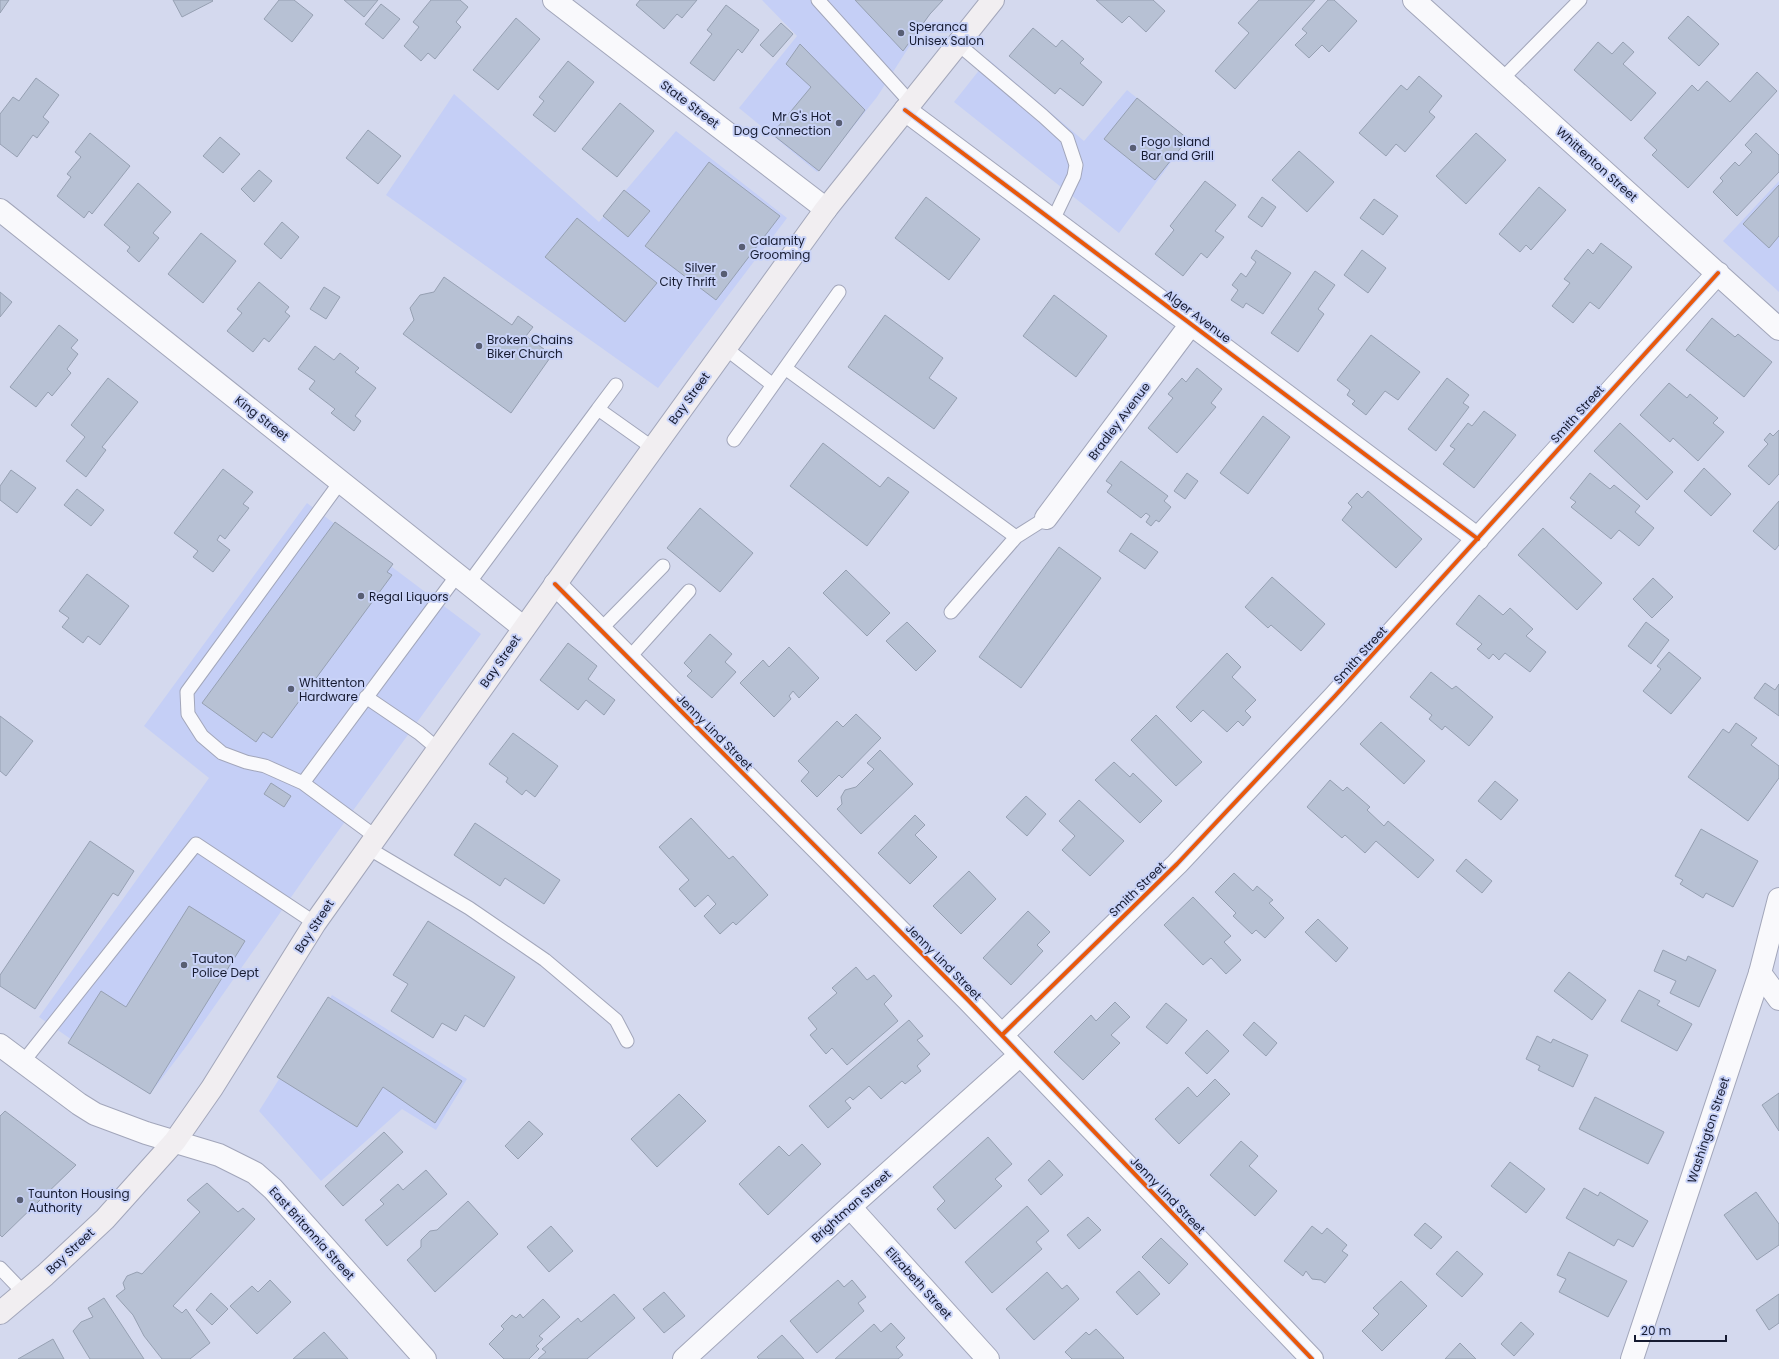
<svg xmlns="http://www.w3.org/2000/svg" width="1779" height="1359" font-family="Poppins,sans-serif">
  <style>
    .built { fill: #c5cff6 }
    .building { fill: #b7c1d4; stroke: #96a0b2 }
    .lines { fill: none; stroke-linecap: round; stroke-linejoin: round }
    .service-casing { stroke: #a2a6ba; stroke-width: 15 }
    .minor-casing { stroke: #a2a6ba; stroke-width: 24 }
    .tertiary-casing { stroke: #a2a6ba; stroke-width: 24 }
    .secondary-casing { stroke: #a2a6ba; stroke-width: 24 }
    .service { stroke: #f9f9fc; stroke-width: 13 }
    .minor { stroke: #f9f9fc; stroke-width: 22 }
    .tertiary { stroke: #f9f9fc; stroke-width: 22 }
    .secondary { stroke: #f1eef1; stroke-width: 22 }
    .cycleway-casing { stroke: #c9d3f8; stroke-width: 6 }
    .cycleway { stroke: #e8590c; stroke-width: 4 }
    .poi-dot { fill: #585e73; stroke: #c9d3f8; stroke-width: 1.5 }
    .labels { text-anchor: middle; dominant-baseline: central; stroke-width: 4; stroke-linejoin: round; paint-order: stroke }
    .poi-label { font-size: 12px; fill: #161b31; stroke: #c9d3f8; text-anchor: start }
    .street-label { font-size: 12px; fill: #161b31; stroke: #c9d3f8 }
  </style>
  <rect width="100%" height="100%" fill="#d4d9ee"/>
  <path class="built" d="M762 0H942L930 14 877 97 817 172 739 108 797 36Z
    M988 59 1084 141 1127 90 1188 139 1119 233 954 102Z
    M454 94 599 222 676 131 787 218 658 388 386 195Z
    M1779 181V292L1723 241Z
    M307 503 481 634 315 863 188 1044 150 1094 39 1017 209 778 144 726Z
    M332 995 467 1079 436 1130 402 1109 321 1181 259 1111Z"/>
  <path class="building" d="M0 0H9L0 13Z
    M173 0H212L213 1 182 17Z
    M279 0H294L313 15 292 42 264 19Z
    M344 0H378L364 17Z
    M431 0H460L468 7 456 22 461 27 435 59 428 53 421 61 404 46 419 27 413 22Z
    M640 0H697L682 18 677 14 664 29 636 5Z
    M855 0H943L930 14 903 51Z
    M1096 0H1153L1165 11 1146 32 1129 16 1122 23Z
    M1259 0H1315L1235 89 1215 71 1249 33 1238 23Z
    M1328 0H1334L1357 21 1329 52 1322 45 1309 58 1295 45 1307 33 1302 29Z
    M381 4 400 19 383 39 365 24Z
    M726 5 759 30 742 53 738 49 714 81 690 63 712 34 707 30Z
    M1688 16 1719 44 1699 66 1668 38Z
    M516 18 540 39 498 90 473 70Z
    M781 23 793 34 773 57 760 45Z
    M1033 28 1056 47 1062 40 1084 59 1080 63 1102 82 1083 106 1060 88 1055 94 1009 56Z
    M1598 42 1612 54 1623 42 1634 52 1623 64 1656 93 1631 121 1574 70Z
    M800 44 865 110 819 171 772 134 811 87 786 64Z
    M568 61 594 82 555 132 533 115 544 101 539 97Z
    M1757 72 1777 91 1688 188 1652 155 1657 150 1644 138 1692 85 1698 91 1707 81 1730 102Z
    M1419 76 1442 96 1429 112 1435 117 1405 152 1396 144 1386 156 1359 133 1401 85 1407 90Z
    M36 78 59 95 43 117 49 122 37 138 33 135 17 157 0 144V114L13 97 19 101Z
    M1137 98 1188 139 1155 180 1104 139Z
    M620 103 654 131 617 177 582 149Z
    M368 130 401 156 378 184 346 158Z
    M90 133 130 166 92 214 89 211 84 218 57 196 71 177 67 174 81 157 75 152Z
    M1476 133 1506 160 1466 204 1436 176Z
    M1756 133 1779 155V172L1737 216 1713 192 1723 181 1720 178 1735 162 1739 166 1752 152 1745 145Z
    M220 137 240 154 223 173 203 156Z
    M1299 151 1334 182 1307 212 1272 180Z
    M709 162 780 216 716 300 645 246Z
    M259 170 272 181 254 202 241 189Z
    M1205 181 1236 205 1215 231 1224 237 1207 258 1201 253 1183 276 1155 254 1174 230 1170 226Z
    M138 183 171 212 153 233 159 238 139 262 127 251 130 247 104 225Z
    M1779 185V236L1769 248 1743 224Z
    M1539 187 1566 210 1531 250 1526 245 1520 252 1499 234Z
    M624 190 650 211 628 237 603 216Z
    M926 197 980 239 949 280 895 238Z
    M1262 197 1276 207 1262 227 1248 217Z
    M1374 199 1398 216 1383 235 1360 218Z
    M577 218 657 283 625 322 545 257Z
    M282 222 299 237 281 259 264 244Z
    M201 233 236 261 203 303 168 274Z
    M1601 243 1632 267 1599 309 1590 302 1573 323 1552 306 1570 283 1564 279 1588 249 1593 254Z
    M1256 250 1291 273 1263 314 1246 303 1243 308 1231 300 1238 290 1232 285 1241 273 1246 277 1256 262 1251 258Z
    M1362 250 1386 268 1368 293 1344 275Z
    M1315 271 1335 285 1318 309 1324 314 1298 352 1271 333Z
    M444 277 512 325 518 316 533 327 526 336 552 355 511 413 403 334 414 320 410 308 420 295 434 292Z
    M259 282 289 307 285 312 290 316 269 342 264 338 253 352 227 331 242 313 237 309Z
    M324 287 340 297 326 319 310 309Z
    M0 292 12 302 0 317Z
    M1054 295 1107 336 1076 377 1023 336Z
    M885 315 943 358 929 378 957 398 934 429 848 367Z
    M1712 318 1735 337 1738 334 1772 362 1744 397 1686 350Z
    M59 325 78 340 71 348 78 354 67 369 71 373 52 396 48 392 36 407 10 387Z
    M1371 335 1420 372 1398 400 1385 391 1366 415 1352 404 1355 401 1347 395 1350 390 1337 380Z
    M315 346 334 360 340 353 359 368 355 372 376 388 355 416 361 421 354 431 331 413 335 409 309 389 315 381 298 369Z
    M1197 368 1222 389 1211 403 1216 407 1177 453 1148 428 1173 398 1168 394 1182 378 1186 382Z
    M108 378 138 402 102 447 106 450 86 477 66 461 85 437 71 425Z
    M1447 378 1469 395 1463 403 1469 407 1436 451 1408 429Z
    M1669 383 1687 398 1690 394 1718 418 1713 423 1724 432 1698 461 1673 438 1670 442 1640 415Z
    M1484 411 1516 435 1474 488 1443 464 1455 449 1450 446 1468 423 1472 426Z
    M1263 416 1290 437 1248 494 1220 473Z
    M1620 423 1673 472 1647 500 1594 451Z
    M1779 430V474L1769 485 1748 466 1768 444 1764 440 1770 433 1773 436Z
    M823 443 880 487 888 477 909 492 867 546 790 486Z
    M1121 461 1168 496 1164 501 1171 507 1159 522 1156 520 1151 526 1146 522 1150 516 1146 513 1141 518 1107 492 1112 485 1106 481Z
    M1704 468 1731 494 1711 516 1684 491Z
    M223 469 253 492 243 504 249 508 225 539 220 535 217 540 230 550 213 572 193 557 198 551 174 533Z
    M11 470 36 488 17 513 0 500V486Z
    M1187 473 1198 481 1185 499 1174 491Z
    M1590 473 1610 489 1614 485 1640 506 1635 512 1654 528 1639 546 1619 530 1611 539 1571 507 1576 502 1570 498Z
    M77 489 104 510 91 526 64 505Z
    M1368 491 1422 539 1396 568 1342 520 1352 507 1348 503 1357 493 1362 498Z
    M1779 501V545L1775 550 1753 531Z
    M700 508 753 553 720 592 667 548Z
    M335 522 393 564 387 572 392 575 272 738 263 732 256 742 202 703Z
    M1543 528 1602 583 1577 610 1518 555Z
    M1131 533 1158 552 1145 569 1119 551Z
    M1059 547 1101 578 1021 688 979 657Z
    M846 570 890 613 867 636 823 593Z
    M87 574 129 606 100 645 88 636 83 643 62 627 69 618 59 611Z
    M1272 577 1325 624 1301 651 1271 625 1268 628 1245 607Z
    M1653 578 1673 597 1652 618 1633 599Z
    M1479 595 1503 615 1510 608 1533 629 1526 636 1546 652 1530 672 1505 653 1499 660 1493 654 1489 659 1477 649 1482 644 1456 624Z
    M907 622 936 651 916 671 886 641Z
    M1646 622 1669 640 1651 664 1628 646Z
    M710 634 732 654 725 662 736 672 712 698 687 676 692 671 684 663Z
    M568 643 597 666 588 679 615 700 604 715 586 700 578 710 540 680Z
    M789 647 819 678 799 698 793 691 789 696 791 699 774 717 740 683 763 660 769 667Z
    M1669 652 1701 678 1671 714 1643 691 1661 669 1657 666Z
    M1227 653 1241 667 1232 677 1256 700 1245 711 1251 717 1243 726 1238 721 1227 732 1203 710 1191 722 1176 707Z
    M1431 672 1452 689 1456 686 1493 717 1469 746 1445 726 1442 730 1429 719 1432 715 1410 697Z
    M1765 683 1775 690 1779 684V716L1754 698Z
    M856 714 881 738 842 778 839 775 817 797 801 781 809 772 798 761 837 721 843 727Z
    M1156 715 1202 762 1176 786 1131 740Z
    M0 716 33 741 6 776 0 771Z
    M1381 722 1425 761 1404 784 1360 744Z
    M1736 723 1757 738 1751 745 1779 766V778L1748 821 1688 777 1723 729 1729 733Z
    M513 733 558 766 535 797 526 790 522 795 506 782 508 778 489 764Z
    M880 750 913 784 861 834 837 809 842 804 841 797 845 790 856 787 874 769 867 763Z
    M1114 762 1130 777 1133 773 1162 801 1140 823 1095 780Z
    M1330 780 1343 791 1347 787 1370 807 1367 810 1384 826 1388 821 1434 860 1418 878 1376 841 1365 853 1345 835 1342 838 1307 807Z
    M1495 781 1518 800 1501 820 1478 801Z
    M271 783 291 796 284 807 264 794Z
    M1026 796 1046 814 1027 836 1006 817Z
    M1079 800 1124 841 1090 876 1062 850 1075 836 1059 821Z
    M915 815 925 825 915 835 937 857 910 884 878 853Z
    M691 818 729 859 733 856 768 895 736 925 733 922 720 934 704 916 716 904 708 895 695 907 679 889 689 880 659 847Z
    M475 823 560 880 544 904 505 878 500 886 454 855Z
    M1701 829 1758 861 1733 907 1706 893 1703 898 1680 884 1683 880 1675 876Z
    M90 841 134 871 118 896 113 893 35 1009 0 986V975Z
    M1466 859 1492 881 1482 893 1456 871Z
    M969 871 996 899 961 934 933 906Z
    M1234 873 1253 891 1257 886 1273 900 1269 903 1284 918 1265 938 1256 930 1252 934 1233 916 1236 913 1215 892Z
    M1193 897 1231 936 1224 942 1241 960 1226 974 1211 958 1203 965 1164 925Z
    M189 906 245 941 150 1094 68 1043 101 991 126 1007Z
    M1028 911 1050 932 1037 945 1043 951 1011 985 983 958Z
    M1318 919 1348 948 1336 962 1305 932Z
    M428 921 515 977 484 1027 465 1015 456 1031 442 1023 433 1038 391 1011 408 984 393 975Z
    M1663 950 1686 961 1688 956 1716 970 1699 1007 1670 993 1676 981 1654 971Z
    M856 967 867 980 874 975 892 996 884 1004 898 1021 847 1065 832 1048 826 1054 810 1035 817 1029 808 1018 837 993 832 988Z
    M1569 972 1606 1000 1592 1020 1554 991Z
    M1639 990 1660 1001 1657 1005 1692 1024 1677 1051 1621 1021Z
    M328 997 462 1081 435 1123 383 1087 357 1127 277 1077Z
    M1115 1002 1130 1017 1111 1035 1120 1043 1083 1080 1054 1052 1091 1015 1096 1021Z
    M1166 1003 1187 1020 1167 1044 1146 1027Z
    M909 1020 923 1036 917 1040 930 1054 917 1066 921 1071 905 1084 902 1081 881 1099 869 1086 853 1100 850 1097 845 1101 851 1108 828 1128 809 1106Z
    M1254 1022 1277 1043 1266 1056 1243 1035Z
    M1207 1030 1229 1051 1207 1074 1185 1053Z
    M1537 1036 1551 1043 1553 1039 1588 1055 1573 1087 1538 1070 1540 1066 1526 1059Z
    M1215 1079 1230 1094 1179 1144 1155 1119 1188 1087 1197 1097Z
    M1779 1093V1131L1762 1105Z
    M679 1094 706 1121 657 1167 631 1139Z
    M1595 1097 1664 1132 1648 1164 1579 1129Z
    M5 1111 76 1165 2 1237 0 1235V1116Z
    M529 1121 543 1134 518 1159 505 1146Z
    M384 1132 403 1152 343 1206 325 1186Z
    M988 1137 1012 1164 995 1179 1002 1186 955 1229 937 1209 945 1201 933 1187Z
    M1241 1141 1258 1156 1249 1166 1277 1191 1255 1216 1210 1175Z
    M802 1144 821 1164 768 1215 739 1184 779 1146 789 1156Z
    M1049 1160 1063 1175 1041 1195 1028 1180Z
    M1510 1162 1545 1189 1526 1213 1491 1186Z
    M426 1170 447 1194 387 1246 365 1220 384 1204 380 1200 398 1184 403 1190Z
    M207 1183 238 1212 243 1208 255 1219 173 1306 182 1313 186 1309 210 1343 190 1359H162L144 1336 133 1315 116 1296 125 1289 123 1283 127 1276 137 1272 142 1274 200 1212 187 1200Z
    M1584 1188 1598 1196 1600 1192 1648 1221 1633 1247 1618 1239 1614 1246 1566 1218Z
    M1756 1192 1779 1224V1245L1757 1260 1724 1215Z
    M468 1201 498 1234 435 1292 407 1260 421 1247V1240L430 1231 437 1230Z
    M1027 1206 1049 1231 1036 1242 1042 1249 992 1293 965 1262Z
    M1088 1217 1101 1230 1079 1249 1067 1235Z
    M1425 1223 1442 1237 1431 1249 1414 1235Z
    M551 1226 573 1251 549 1272 527 1247Z
    M1312 1226 1322 1234 1327 1228 1347 1245 1342 1251 1348 1255 1325 1283 1321 1280 1312 1279 1306 1271 1303 1276 1284 1261Z
    M1161 1238 1188 1264 1169 1284 1142 1257Z
    M1457 1251 1483 1274 1462 1297 1436 1274Z
    M1569 1252 1627 1281 1608 1317 1559 1292 1566 1279 1557 1275Z
    M1139 1271 1160 1294 1137 1315 1116 1292Z
    M1047 1272 1062 1289 1067 1285 1079 1299 1034 1340 1006 1309Z
    M270 1280 291 1302 257 1334 230 1306 252 1286 258 1292Z
    M838 1280 844 1287 852 1280 866 1297 858 1303 864 1311 817 1353 790 1321Z
    M1401 1281 1427 1306 1382 1351 1362 1331 1379 1314 1373 1308Z
    M664 1292 685 1316 664 1333 643 1309Z
    M211 1293 228 1309 212 1325 196 1310Z
    M614 1294 635 1318 587 1359H538L546 1352 542 1349 578 1318 581 1322Z
    M1779 1294V1323L1769 1330 1756 1310Z
    M104 1298 144 1359H90L73 1331 81 1322 93 1317 88 1308Z
    M543 1299 560 1317 539 1336 543 1339 536 1346 539 1349 529 1359H504L489 1344 504 1329 501 1326 512 1315 516 1318 520 1314 523 1318Z
    M1521 1322 1534 1334 1514 1356 1501 1344Z
    M891 1323 905 1338 896 1347 903 1355 898 1359H835L874 1324 881 1332Z
    M1096 1329 1124 1358 1123 1359H1072L1065 1352 1086 1332 1089 1335Z
    M324 1332 348 1359H293Z
    M782 1335 804 1359H759L757 1357Z
    M53 1339 64 1359H18Z
    M1460 1343 1476 1359H1445Z"/>
  <g class="lines">
    <defs>
      <path id="service" d="M818 0 911 103
        M958 44 1043 116 1067 138 1076 165 1074 176 1053 220
        M1502 79 1580 0
        M725 348 773 385
        M785 368 1016 537
        M598 409 616 385
        M734 440 839 292
        M469 583 598 409 653 448
        M951 612 1016 537 1046 518
        M600 630 663 566
        M628 659 689 591
        M366 697 419 733 438 749
        M303 783 265 766 246 762 222 753 202 736 188 714 187 692 341 481
        M376 837 303 783 458 574
        M368 848 469 908 545 960 616 1020 627 1041
        M23 1062 196 844 315 923
        M0 1268 24 1293"/>
      <path id="minor" d="M554 0 826 209
        M1414 0 1779 329
        M905 110 1478 539
        M0 210 524 628
        M1046 518 1191 324
        M555 584 968 1000 1312 1359
        M1760 973 1779 999
        M1002 1035 1177 864 1335 696 1718 273
        M850 1207 988 1359
        M684 1359 850 1207 1020 1055"/>
      <path id="tertiary" d="M0 1045 79 1104 95 1114 146 1133 219 1155 255 1173 273 1189 425 1359
        M1632 1359 1760 973 1779 899"/>
      <path id="secondary" d="M0 1313 45 1275 105 1219 175 1141 212 1088 315 923 584 544 826 209 993 0"/>
    </defs>
    <use href="#service" class="service-casing"/>
    <use href="#minor" class="minor-casing"/>
    <use href="#tertiary" class="tertiary-casing"/>
    <use href="#secondary" class="secondary-casing"/>
    <use href="#service" class="service"/>
    <use href="#minor" class="minor"/>
    <use href="#tertiary" class="tertiary"/>
    <use href="#secondary" class="secondary"/>
    <defs>
      <path id="cycleway" d="M905 110 1478 539
        M555 584 968 1000 1312 1359
        M1002 1035 1177 864 1335 696 1718 273"/>
    </defs>
    <use href="#cycleway" class="cycleway-casing"/>
    <use href="#cycleway" class="cycleway"/>
  </g>
  <g class="poi-dot">
    <circle cx="901" cy="33" r="4"/>
    <circle cx="839" cy="123" r="4"/>
    <circle cx="1133" cy="148" r="4"/>
    <circle cx="742" cy="247" r="4"/>
    <circle cx="724" cy="274" r="4"/>
    <circle cx="479" cy="346" r="4"/>
    <circle cx="361" cy="596" r="4"/>
    <circle cx="291" cy="689" r="4"/>
    <circle cx="184" cy="965" r="4"/>
    <circle cx="20" cy="1200" r="4"/>
  </g>
  <g class="labels">
    <g class="poi-label">
      <text x="909" y="26">Speranca<tspan x="909" dy="14">Unisex Salon</tspan></text>
      <text x="831" y="116" text-anchor="end">Mr G's Hot<tspan x="831" dy="14">Dog Connection</tspan></text>
      <text x="1141" y="141">Fogo Island<tspan x="1141" dy="14">Bar and Grill</tspan></text>
      <text x="750" y="240">Calamity<tspan x="750" dy="14">Grooming</tspan></text>
      <text x="716" y="267" text-anchor="end">Silver<tspan x="716" dy="14">City Thrift</tspan></text>
      <text x="487" y="339">Broken Chains<tspan x="487" dy="14">Biker Church</tspan></text>
      <text x="369" y="596">Regal Liquors</text>
      <text x="299" y="682">Whittenton<tspan x="299" dy="14">Hardware</tspan></text>
      <text x="192" y="958">Tauton<tspan x="192" dy="14">Police Dept</tspan></text>
      <text x="28" y="1193">Taunton Housing<tspan x="28" dy="14">Authority</tspan></text>
    </g>
    <g class="street-label">
      <text transform="translate(690 104) rotate(37)">State Street</text>
      <text transform="translate(1597 164) rotate(42)">Whittenton Street</text>
      <text transform="translate(1198 316) rotate(37)">Alger Avenue</text>
      <text transform="translate(689 398) rotate(-54)">Bay Street</text>
      <text transform="translate(1577 414) rotate(-48)">Smith Street</text>
      <text transform="translate(262 418) rotate(38)">King Street</text>
      <text transform="translate(1119 421) rotate(-53)">Bradley Avenue</text>
      <text transform="translate(1360 655) rotate(-48)">Smith Street</text>
      <text transform="translate(500 661) rotate(-55)">Bay Street</text>
      <text transform="translate(715 732) rotate(45)">Jenny Lind Street</text>
      <text transform="translate(1137 889) rotate(-44)">Smith Street</text>
      <text transform="translate(314 926) rotate(-57)">Bay Street</text>
      <text transform="translate(944 962) rotate(45)">Jenny Lind Street</text>
      <text transform="translate(1708 1130) rotate(-72)">Washington Street</text>
      <text transform="translate(1168 1195) rotate(46)">Jenny Lind Street</text>
      <text transform="translate(851 1206) rotate(-42)">Brightman Street</text>
      <text transform="translate(312 1233) rotate(48)">East Britannia Street</text>
      <text transform="translate(70 1251) rotate(-43)">Bay Street</text>
      <text transform="translate(919 1283) rotate(48)">Elizabeth Street</text>
    </g>
  </g>
  <path d="M1635 1335v6h91v-6" fill="none" stroke="#161b31" stroke-width="2"/>
  <text x="1641" y="1335" font-size="12" fill="#161b31" stroke="#c9d3f8" stroke-width="3" paint-order="stroke">20 m</text>
</svg>
